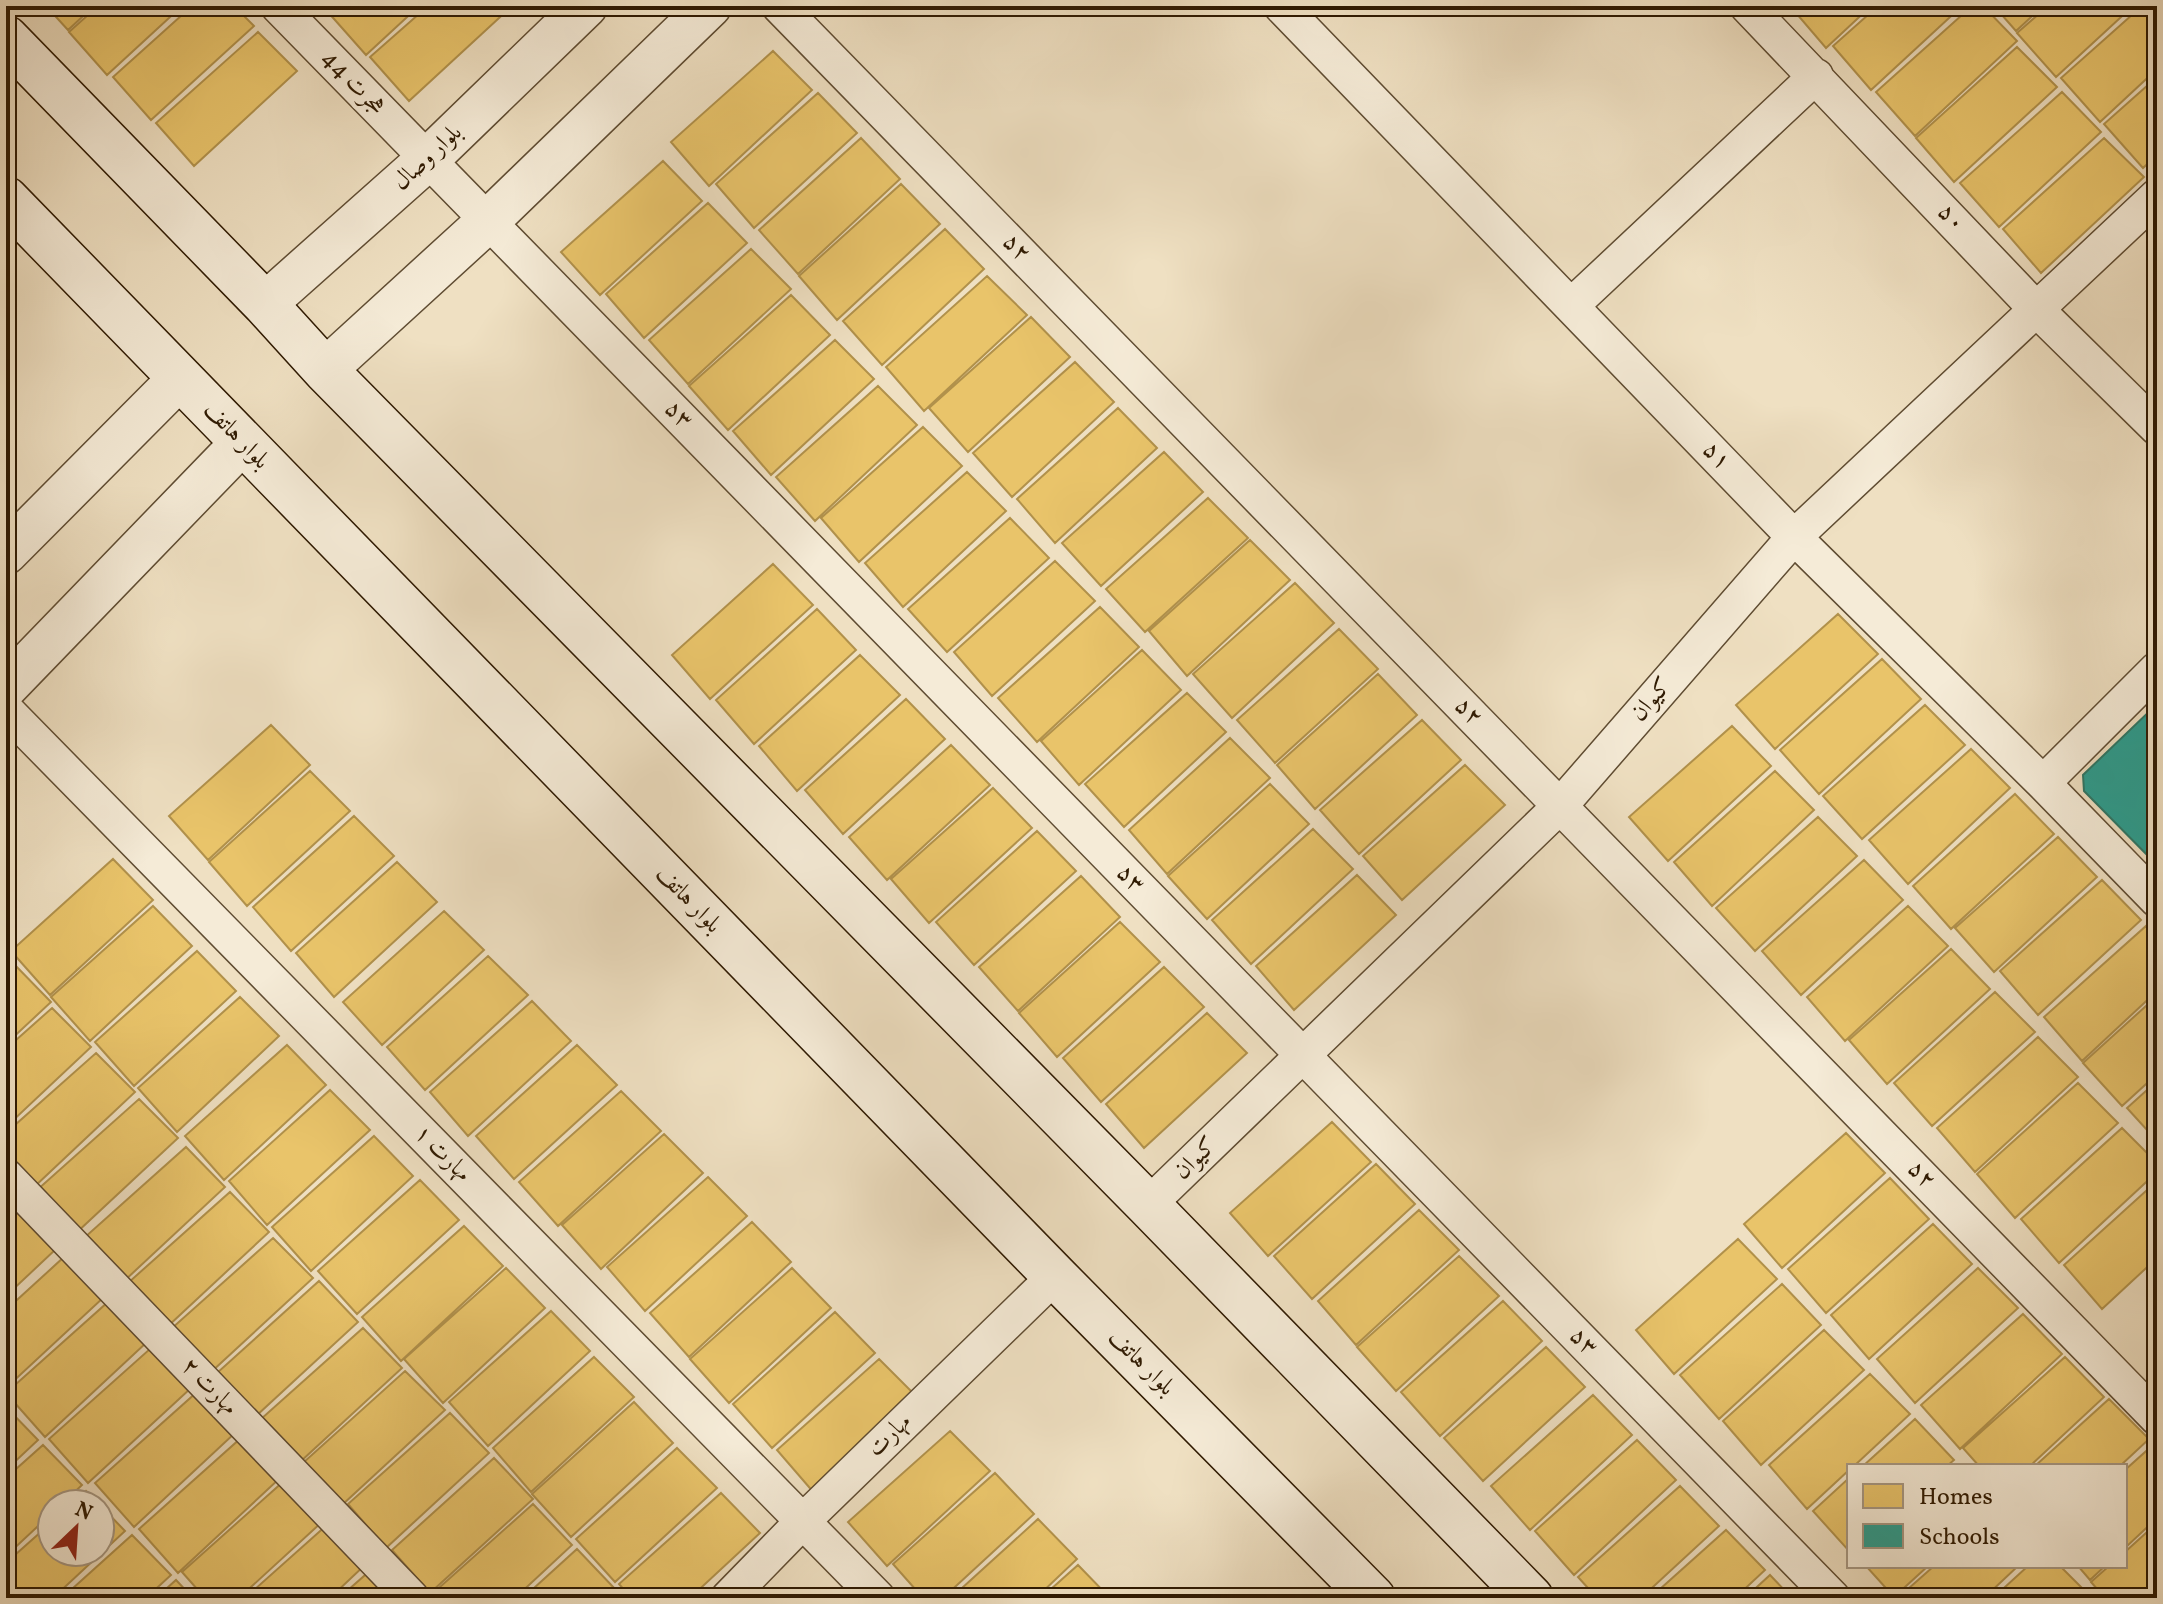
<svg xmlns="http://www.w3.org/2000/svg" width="2163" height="1604" font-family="Vollkorn,Amiri,serif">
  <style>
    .homes { fill: #e9c46a; stroke: #b1914b; stroke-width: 2 }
    .schools { fill: #2a9d8f; stroke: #2c7665; stroke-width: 2 }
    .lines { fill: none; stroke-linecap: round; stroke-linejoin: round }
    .minor-casing { stroke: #5f4c32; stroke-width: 37 }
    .tertiary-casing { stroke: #5f4c32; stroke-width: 45 }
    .secondary-casing { stroke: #2f1a02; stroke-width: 47 }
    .minor { stroke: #f5ebd7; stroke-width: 34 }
    .tertiary { stroke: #f5ebd7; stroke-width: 42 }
    .secondary { stroke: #f5ebd7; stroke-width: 44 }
    .labels { text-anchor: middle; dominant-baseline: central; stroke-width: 8; stroke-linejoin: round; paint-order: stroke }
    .street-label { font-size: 24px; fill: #2f1a02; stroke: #f5ebd7 }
  </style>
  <rect width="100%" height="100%" fill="#efe0c2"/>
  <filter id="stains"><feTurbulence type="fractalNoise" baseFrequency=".0025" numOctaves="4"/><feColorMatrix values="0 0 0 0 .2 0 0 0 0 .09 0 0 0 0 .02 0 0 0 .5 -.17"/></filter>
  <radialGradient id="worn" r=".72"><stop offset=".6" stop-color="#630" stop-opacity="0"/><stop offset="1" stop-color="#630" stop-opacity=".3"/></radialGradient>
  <path class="homes" d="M46 6H94L68 30Z
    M98 6H182L107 75 69 32Z
    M192 6H234L254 26 151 120 113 77Z
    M333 6H419L366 55 327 11Z
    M428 6H512L409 101 370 57Z
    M1790 6H1871L1826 48Z
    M1878 6H1962L1871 90 1833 46Z
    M1972 6H1983L2017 41 1915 136 1876 92Z
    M1994 6H2043L2016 31Z
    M2048 6H2133L2056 77 2017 33Z
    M2142 6H2157V69L2100 122 2061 78Z
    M258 32 297 71 194 166 156 123Z
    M2017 47 2057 87 1954 182 1916 138Z
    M773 51 812 90 709 186 671 142Z
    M2157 77V155L2143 168 2104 124Z
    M2062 92 2101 132 1999 227 1960 183Z
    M818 93 857 133 754 228 716 184Z
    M861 138 900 179 798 274 759 230Z
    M2104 138 2144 177 2041 273 2003 229Z
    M663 161 702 201 600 295 561 252Z
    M901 184 940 224 837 320 799 276Z
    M708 203 747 243 644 338 606 294Z
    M945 229 984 269 882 365 843 321Z
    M751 249 791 289 688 384 649 340Z
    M987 276 1027 315 924 411 886 367Z
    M791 295 830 335 728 430 689 386Z
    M1031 317 1070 357 968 452 929 408Z
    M835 340 874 379 771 475 733 431Z
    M1075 362 1114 402 1012 497 973 453Z
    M878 386 917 425 815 521 776 477Z
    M1118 408 1157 448 1055 543 1017 499Z
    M923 427 962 466 859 562 821 518Z
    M1164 452 1203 492 1101 586 1062 543Z
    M967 472 1006 511 903 607 865 563Z
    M1208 498 1248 538 1145 632 1106 589Z
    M1010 518 1049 558 947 652 908 609Z
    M1250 540 1290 580 1187 676 1149 631Z
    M1055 561 1095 601 992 696 954 652Z
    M773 564 813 605 710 699 672 655Z
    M1295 583 1334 623 1232 718 1193 674Z
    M1100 607 1139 647 1037 742 998 698Z
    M817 609 856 650 754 744 716 700Z
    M1838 614 1878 654 1775 749 1736 705Z
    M1339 629 1378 669 1275 763 1237 720Z
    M1142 650 1181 690 1079 785 1041 741Z
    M860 655 900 695 797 791 759 746Z
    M1882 659 1921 699 1819 794 1780 750Z
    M1378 674 1417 715 1315 809 1277 765Z
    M1187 693 1226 732 1124 827 1085 784Z
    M906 699 945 739 843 834 805 790Z
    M1925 705 1965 745 1862 839 1823 796Z
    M1422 720 1461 760 1359 854 1320 810Z
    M271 725 310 765 208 860 169 816Z
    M1732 726 1771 766 1668 861 1629 817Z
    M1230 738 1270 778 1167 874 1129 830Z
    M951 745 990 785 887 880 849 837Z
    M1971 749 2010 788 1908 884 1869 840Z
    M1465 765 1505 805 1402 900 1363 856Z
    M310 771 350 811 247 906 209 862Z
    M1775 771 1814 810 1712 906 1674 862Z
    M1270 784 1309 824 1207 919 1168 876Z
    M993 788 1032 828 929 923 891 879Z
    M2015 794 2054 834 1951 929 1913 886Z
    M354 816 394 856 291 951 253 907Z
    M1818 817 1857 856 1755 951 1716 908Z
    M1313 829 1353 869 1251 964 1212 920Z
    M1037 831 1076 871 974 965 936 922Z
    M2058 837 2097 877 1994 972 1955 928Z
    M113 859 153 900 50 995 11 951Z
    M1864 860 1903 900 1801 995 1762 951Z
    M397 862 437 902 334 997 296 953Z
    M1357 875 1396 915 1294 1010 1256 966Z
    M1081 876 1120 917 1018 1011 979 967Z
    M2102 880 2141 920 2038 1015 2000 971Z
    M153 906 192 946 90 1041 51 997Z
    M1908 906 1948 946 1845 1041 1807 997Z
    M444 911 484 950 382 1045 343 1002Z
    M1120 922 1160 962 1057 1057 1019 1013Z
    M2146 926 2157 937V991L2082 1061 2044 1017Z
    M1951 949 1990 989 1887 1084 1849 1040Z
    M197 951 236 991 134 1086 95 1042Z
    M488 956 528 995 425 1090 387 1047Z
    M12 962 51 1002 6 1044V967Z
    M1164 967 1204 1007 1101 1102 1063 1058Z
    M1995 992 2035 1032 1932 1126 1894 1083Z
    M2157 996V1074L2122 1106 2083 1063Z
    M240 997 279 1036 177 1132 138 1088Z
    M532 1001 571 1041 468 1136 430 1092Z
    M52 1008 91 1047 6 1127V1049Z
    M1207 1013 1247 1053 1144 1148 1106 1104Z
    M2038 1037 2078 1077 1975 1172 1937 1128Z
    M287 1045 326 1085 224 1180 185 1136Z
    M577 1045 617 1085 514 1179 476 1136Z
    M96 1053 135 1092 33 1188 6 1157V1133Z
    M2157 1081V1141L2127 1108Z
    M2078 1083 2118 1123 2015 1218 1977 1174Z
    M330 1090 370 1130 267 1225 229 1181Z
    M621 1091 661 1131 558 1226 519 1182Z
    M139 1099 178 1138 75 1234 37 1190Z
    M1332 1122 1371 1162 1268 1256 1230 1213Z
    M2122 1128 2157 1163V1172L2059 1263 2021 1219Z
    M1846 1133 1885 1173 1782 1268 1744 1224Z
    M664 1134 703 1173 601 1269 562 1225Z
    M374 1136 413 1176 311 1271 272 1227Z
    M186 1147 225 1187 123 1282 84 1238Z
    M1376 1164 1415 1204 1312 1299 1274 1256Z
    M708 1177 747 1216 645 1311 607 1267Z
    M1890 1178 1929 1219 1826 1313 1788 1269Z
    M420 1180 459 1220 357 1314 318 1271Z
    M2157 1181V1258L2102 1309 2064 1265Z
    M230 1192 269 1232 167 1327 128 1283Z
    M17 1209 56 1249 6 1296V1219Z
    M1419 1210 1459 1250 1356 1345 1318 1301Z
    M752 1222 791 1262 689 1357 650 1313Z
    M1933 1224 1972 1264 1869 1359 1831 1315Z
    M464 1226 503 1266 401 1361 362 1317Z
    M273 1238 313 1278 210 1373 171 1329Z
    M1738 1239 1777 1279 1674 1374 1636 1330Z
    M1459 1256 1499 1296 1396 1391 1357 1347Z
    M64 1257 104 1297 6 1388V1310Z
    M506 1268 545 1308 443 1403 404 1359Z
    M792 1268 831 1308 729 1403 690 1359Z
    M1978 1268 2018 1308 1915 1403 1877 1359Z
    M319 1281 358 1322 256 1416 217 1373Z
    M1782 1284 1821 1325 1719 1419 1680 1375Z
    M1503 1301 1542 1341 1440 1436 1401 1392Z
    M108 1302 147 1342 45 1437 6 1393Z
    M551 1311 590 1351 488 1446 449 1402Z
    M835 1312 875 1353 772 1448 733 1404Z
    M2023 1314 2062 1354 1960 1449 1921 1405Z
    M363 1328 402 1368 300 1462 261 1419Z
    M1824 1330 1864 1370 1761 1465 1723 1421Z
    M1546 1347 1585 1387 1483 1481 1444 1438Z
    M151 1348 191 1388 88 1483 49 1439Z
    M594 1357 634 1397 531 1492 493 1448Z
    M2065 1357 2104 1397 2030 1466H1979L1963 1448Z
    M879 1359 918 1398 815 1494 777 1450Z
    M405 1371 445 1410 342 1505 304 1462Z
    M1870 1374 1910 1414 1854 1466H1849V1470L1807 1509 1769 1465Z
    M197 1392 236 1432 134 1527 95 1483Z
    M1593 1395 1632 1435 1530 1530 1491 1486Z
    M2109 1399 2149 1439 2120 1466H2035Z
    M634 1402 673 1443 571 1537 532 1494Z
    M6 1407 38 1440 6 1470Z
    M450 1413 489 1453 386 1548 348 1504Z
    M1915 1419 1954 1460 1947 1466H1863Z
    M950 1431 990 1471 887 1566 848 1522Z
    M241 1438 280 1478 178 1573 139 1529Z
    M1637 1440 1676 1480 1574 1575 1535 1531Z
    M43 1445 82 1485 62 1504H52V1513L6 1556V1478Z
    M2153 1445 2157 1449V1518L2125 1548V1470Z
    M677 1448 717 1488 615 1582 576 1539Z
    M494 1458 533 1499 430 1593 392 1550Z
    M995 1473 1034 1514 943 1598H923L893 1564Z
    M1849 1478V1551L1813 1511Z
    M284 1481 323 1521 239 1598H205L182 1572Z
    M1680 1486 1719 1526 1641 1598H1597L1578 1577Z
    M86 1491 99 1504H72Z
    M721 1493 760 1533 690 1598H631L619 1584Z
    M533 1504 572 1545 515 1598H434L431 1595Z
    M100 1505 125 1531 53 1598H6V1563L52 1522V1552H100Z
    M1038 1519 1077 1559 1036 1598H951Z
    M2157 1523V1598H2105L2091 1582 2109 1566H2125V1552Z
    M328 1524 367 1563 330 1598H245Z
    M1726 1530 1765 1570 1735 1598H1650Z
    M132 1535 171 1575 146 1598H62Z
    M577 1549 616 1590 607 1598H523Z
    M1078 1565 1110 1598H1041Z
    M1866 1566H1928L1894 1597Z
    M1934 1566H2018L1984 1598H1902L1900 1596Z
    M2028 1566H2060L2085 1591 2077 1598H1993Z
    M2078 1566H2105L2090 1580Z
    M372 1569 400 1598H339Z
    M1770 1575 1792 1598H1745Z
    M176 1580 193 1598H156Z"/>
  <path class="schools" d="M2157 704V865L2084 791 2083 775Z"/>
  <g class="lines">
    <defs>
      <path id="minor" d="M278 6 1833 1598
        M779 6 2157 1418
        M1281 6 1794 537 2043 783 2157 900
        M1747 6 2037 310 2157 428
        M1571 306 1816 76
        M6 710 878 1598
        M2043 783 2157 669
        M6 1176 412 1598
        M1148 1205 1560 806 1794 537 2157 196
        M728 1598 803 1521 1055 1276"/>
      <path id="tertiary" d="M265 304 428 159 586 6
        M325 370 488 221 710 6
        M6 553 180 378
        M6 687 242 443"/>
      <path id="secondary" d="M6 38 265 304 325 370 1148 1205 1531 1598
        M6 199 1055 1276 1373 1598"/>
    </defs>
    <use href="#minor" class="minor-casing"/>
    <use href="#tertiary" class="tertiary-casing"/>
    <use href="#secondary" class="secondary-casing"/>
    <use href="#minor" class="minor"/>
    <use href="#tertiary" class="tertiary"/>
    <use href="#secondary" class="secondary"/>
  </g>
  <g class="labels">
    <g class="street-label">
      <text transform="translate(353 83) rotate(46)">هجرت 44</text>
      <text transform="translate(428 158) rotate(-43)">بلوار وصال</text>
      <text transform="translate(1951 218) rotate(46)">۵۰</text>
      <text transform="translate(1016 248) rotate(46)">۵۲</text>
      <text transform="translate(678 415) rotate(46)">۵۳</text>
      <text transform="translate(236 436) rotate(46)">بلوار هاتف</text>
      <text transform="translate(1716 456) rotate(46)">۵۱</text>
      <text transform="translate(1652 700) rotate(-49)">کیوان</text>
      <text transform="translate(1468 712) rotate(46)">۵۲</text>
      <text transform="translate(1130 879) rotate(46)">۵۳</text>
      <text transform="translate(688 900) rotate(46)">بلوار هاتف</text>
      <text transform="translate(442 1154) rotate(45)">مهارت ۱</text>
      <text transform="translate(1196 1159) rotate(-44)">کیوان</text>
      <text transform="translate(1921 1175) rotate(46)">۵۲</text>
      <text transform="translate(1583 1342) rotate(46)">۵۳</text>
      <text transform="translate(1141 1363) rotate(45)">بلوار هاتف</text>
      <text transform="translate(209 1387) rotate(46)">مهارت ۲</text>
      <text transform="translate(890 1436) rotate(-44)">مهارت</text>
    </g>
  </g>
  <rect width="2163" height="1604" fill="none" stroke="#efe0c2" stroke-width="32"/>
  <rect x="8" y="8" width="2147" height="1588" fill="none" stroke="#2f1a02" stroke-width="4"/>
  <rect x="16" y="16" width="2131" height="1572" fill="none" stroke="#2f1a02" stroke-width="2"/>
  <rect x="1847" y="1464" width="280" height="104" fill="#f5ebd7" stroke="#a69782" stroke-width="2"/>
  <rect x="1863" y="1484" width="40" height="24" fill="#e9c46a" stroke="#a69782" stroke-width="2"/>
  <text x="1919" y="1504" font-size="24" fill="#2f1a02">Homes</text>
  <rect x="1863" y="1524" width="40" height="24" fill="#2a9d8f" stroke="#a69782" stroke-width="2"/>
  <text x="1919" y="1544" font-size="24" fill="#2f1a02">Schools</text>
  <g transform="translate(76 1528) rotate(25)"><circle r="38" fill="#f5ebd7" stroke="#a69782" stroke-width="2"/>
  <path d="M0-6L14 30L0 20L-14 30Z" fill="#8f2418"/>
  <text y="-12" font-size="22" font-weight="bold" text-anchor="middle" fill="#2f1a02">N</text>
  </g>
  <rect width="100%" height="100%" filter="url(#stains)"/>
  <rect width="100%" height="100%" fill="url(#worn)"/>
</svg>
